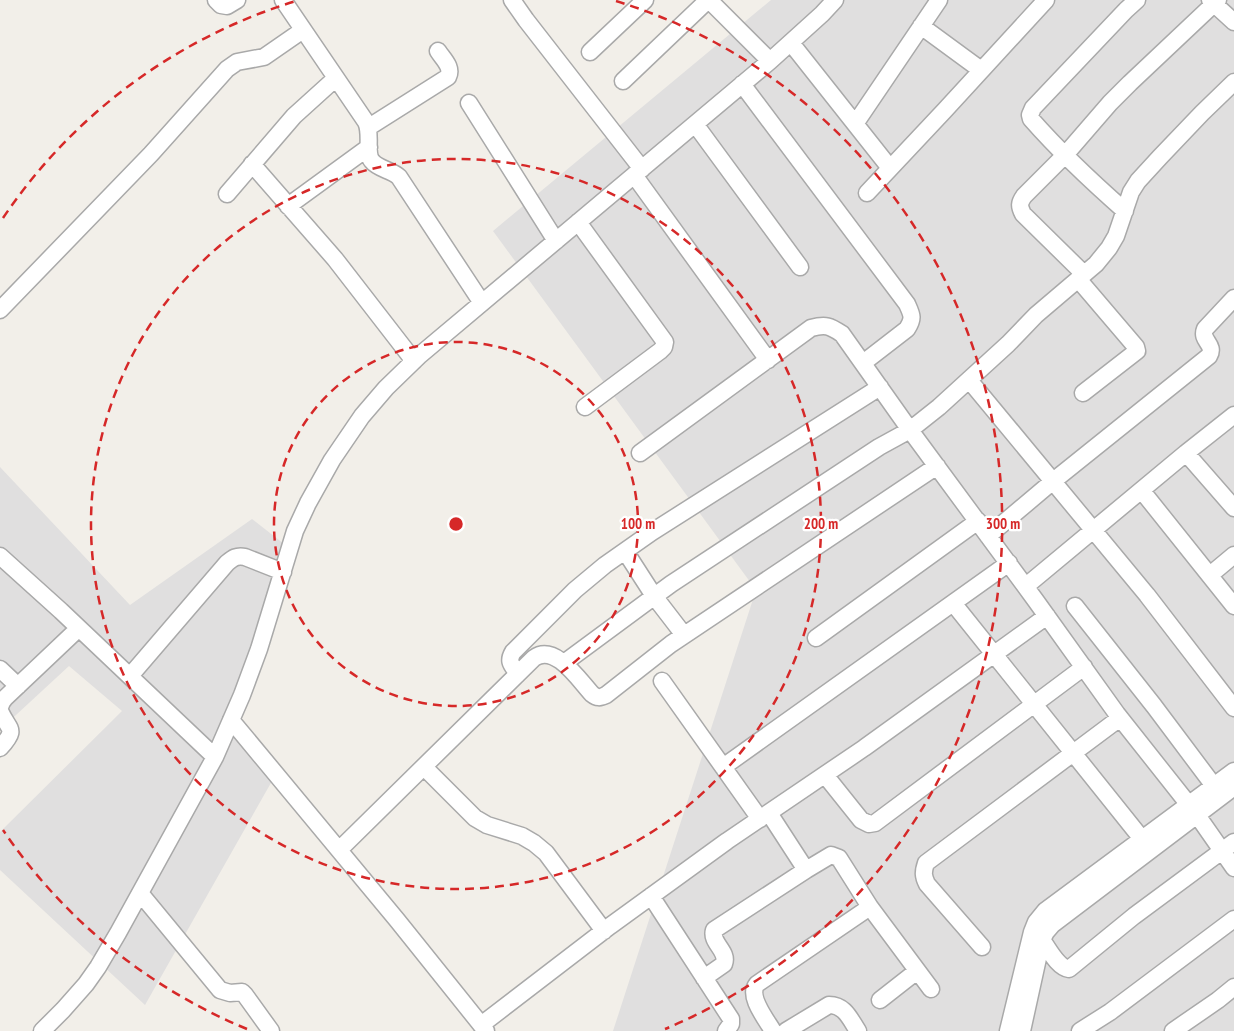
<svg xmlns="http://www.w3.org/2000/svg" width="1234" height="1031" font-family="'PT Sans Narrow',sans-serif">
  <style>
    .residential { fill: #e0dfdf }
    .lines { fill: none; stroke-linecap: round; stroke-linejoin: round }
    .minor-casing { stroke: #a9a9a9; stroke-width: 19 }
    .minor { stroke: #fff; stroke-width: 16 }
    .ring { fill: none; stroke: #d62828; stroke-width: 2.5; stroke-dasharray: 9 6 }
    .centre { fill: #d62828; stroke: #fff; stroke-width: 2.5 }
    .ring-label { font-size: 15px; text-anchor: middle; font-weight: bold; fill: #d62828; stroke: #fff; stroke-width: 4.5; stroke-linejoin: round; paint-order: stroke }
  </style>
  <rect width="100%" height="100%" fill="#f2efe9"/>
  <path class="residential" d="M771 0H1234V1031H613L756 590 493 231Z
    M0 467 130 605 252 519 293 551 222 721 276 774 145 1005 0 870V832L122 711 69 666 3 727 0 726Z"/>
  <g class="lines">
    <defs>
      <path id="minor" d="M216 0 221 5 227 6 237 0
        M283 0 366 122C372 134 365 153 372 161 378 169 392 170 399 177L482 303
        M512 0 526 20 642 169
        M709 0 770 61
        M1210 0 1234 22
        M921 26 981 70
        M791 43 890 168
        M590 52 645 0
        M623 81 708 0
        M742 84 907 304C912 315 914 318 907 329L863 363
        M469 103 556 241
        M695 124 800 267
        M855 124 939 0
        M369 127 448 77C453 67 443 59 438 51
        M252 164 335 259 414 361
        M634 175 768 360
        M867 193 945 110 1046 0
        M227 194 294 116 336 78
        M288 206 369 147
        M1125 211C1092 182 1060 152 1031 119L1030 115 1033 108 1126 10 1137 0
        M578 222 665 342 664 347 660 351 585 407
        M1084 274 1023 214C1019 206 1019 203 1024 196L1065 155 1110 103 1130 83 1218 0
        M1078 279 1136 347 1137 351 1083 393
        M0 310 151 154 227 69 237 62 264 57 303 30
        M969 380 1147 595 1234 708
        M640 453 811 328C826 324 830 326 842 334L910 430 1036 601 1117 714 1197 815 1234 868
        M1186 453 1234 508
        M1142 491 1234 606
        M988 536 1052 482 1209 356C1216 344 1200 341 1205 329L1234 298
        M625 551 654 596 684 635
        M0 556 61 611 215 757
        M1210 575 1234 555
        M1026 586 1186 453 1234 415
        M953 603 1142 839
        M1075 606 1154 706 1214 786
        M816 638 978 521
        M564 663 671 584 879 447 910 430 939 407 1008 344 1036 315 1096 264 1109 248 1116 236 1131 192 1138 181 1160 157 1202 113 1234 82
        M0 669 18 686
        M518 674C512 665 507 662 513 652L575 590 605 565 652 532 880 387
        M130 676 227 563C233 558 237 555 245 557L283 572
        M662 681 760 819
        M0 707 2 702 5 698 79 628
        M0 711C9 731 18 728 0 748
        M231 720 397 920 486 1031
        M424 767 475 818 487 825 522 836 534 843 546 853 604 931
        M723 767 1009 563
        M825 775 861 820 869 824 875 823 1084 667
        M769 813 806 870
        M339 850 534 658C555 643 579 680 592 694 597 698 600 698 606 695L671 644 937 466
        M140 893 220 990 230 993 242 992 245 995 271 1031
        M651 896 731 1019V1024L726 1031
        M1042 940C1049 949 1057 967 1069 969L1134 916 1234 842
        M982 947 927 884C923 876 923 872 926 863L1120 718
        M704 978 724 964C729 951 710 943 714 930L806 870 831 855 839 858 870 907 931 989
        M880 1000 917 971
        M481 1025 610 926 727 841 864 748 1047 616
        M42 1031 63 1010 86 984 98 967 118 933 215 757 242 695 259 649 295 531 308 503 332 460 362 416 386 388 420 355 770 61 822 14 835 0
        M773 1031C766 1019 747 996 757 984L870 907
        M786 1031 829 1005C845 1005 850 1019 858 1031
        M1008 1031 1032 932 1036 922 1045 911 1234 771
        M1022 1031 1042 940 1046 932 1052 925 1234 787
        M1080 1031 1110 1012 1234 919
        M1173 1031 1218 1000 1234 987"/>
    </defs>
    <use href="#minor" class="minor-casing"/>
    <use href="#minor" class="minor"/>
  </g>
  <g class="ring">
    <circle cx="456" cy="524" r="182"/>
    <circle cx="456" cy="524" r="365"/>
    <path d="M247 1029A547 547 0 0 1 3 830M3 218A547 547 0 0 1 296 1M616 1A547 547 0 0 1 665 1029"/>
  </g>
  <circle cx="456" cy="524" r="8" class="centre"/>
  <g class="ring-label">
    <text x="638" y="529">100 m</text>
    <text x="821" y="529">200 m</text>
    <text x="1003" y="529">300 m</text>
  </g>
</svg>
